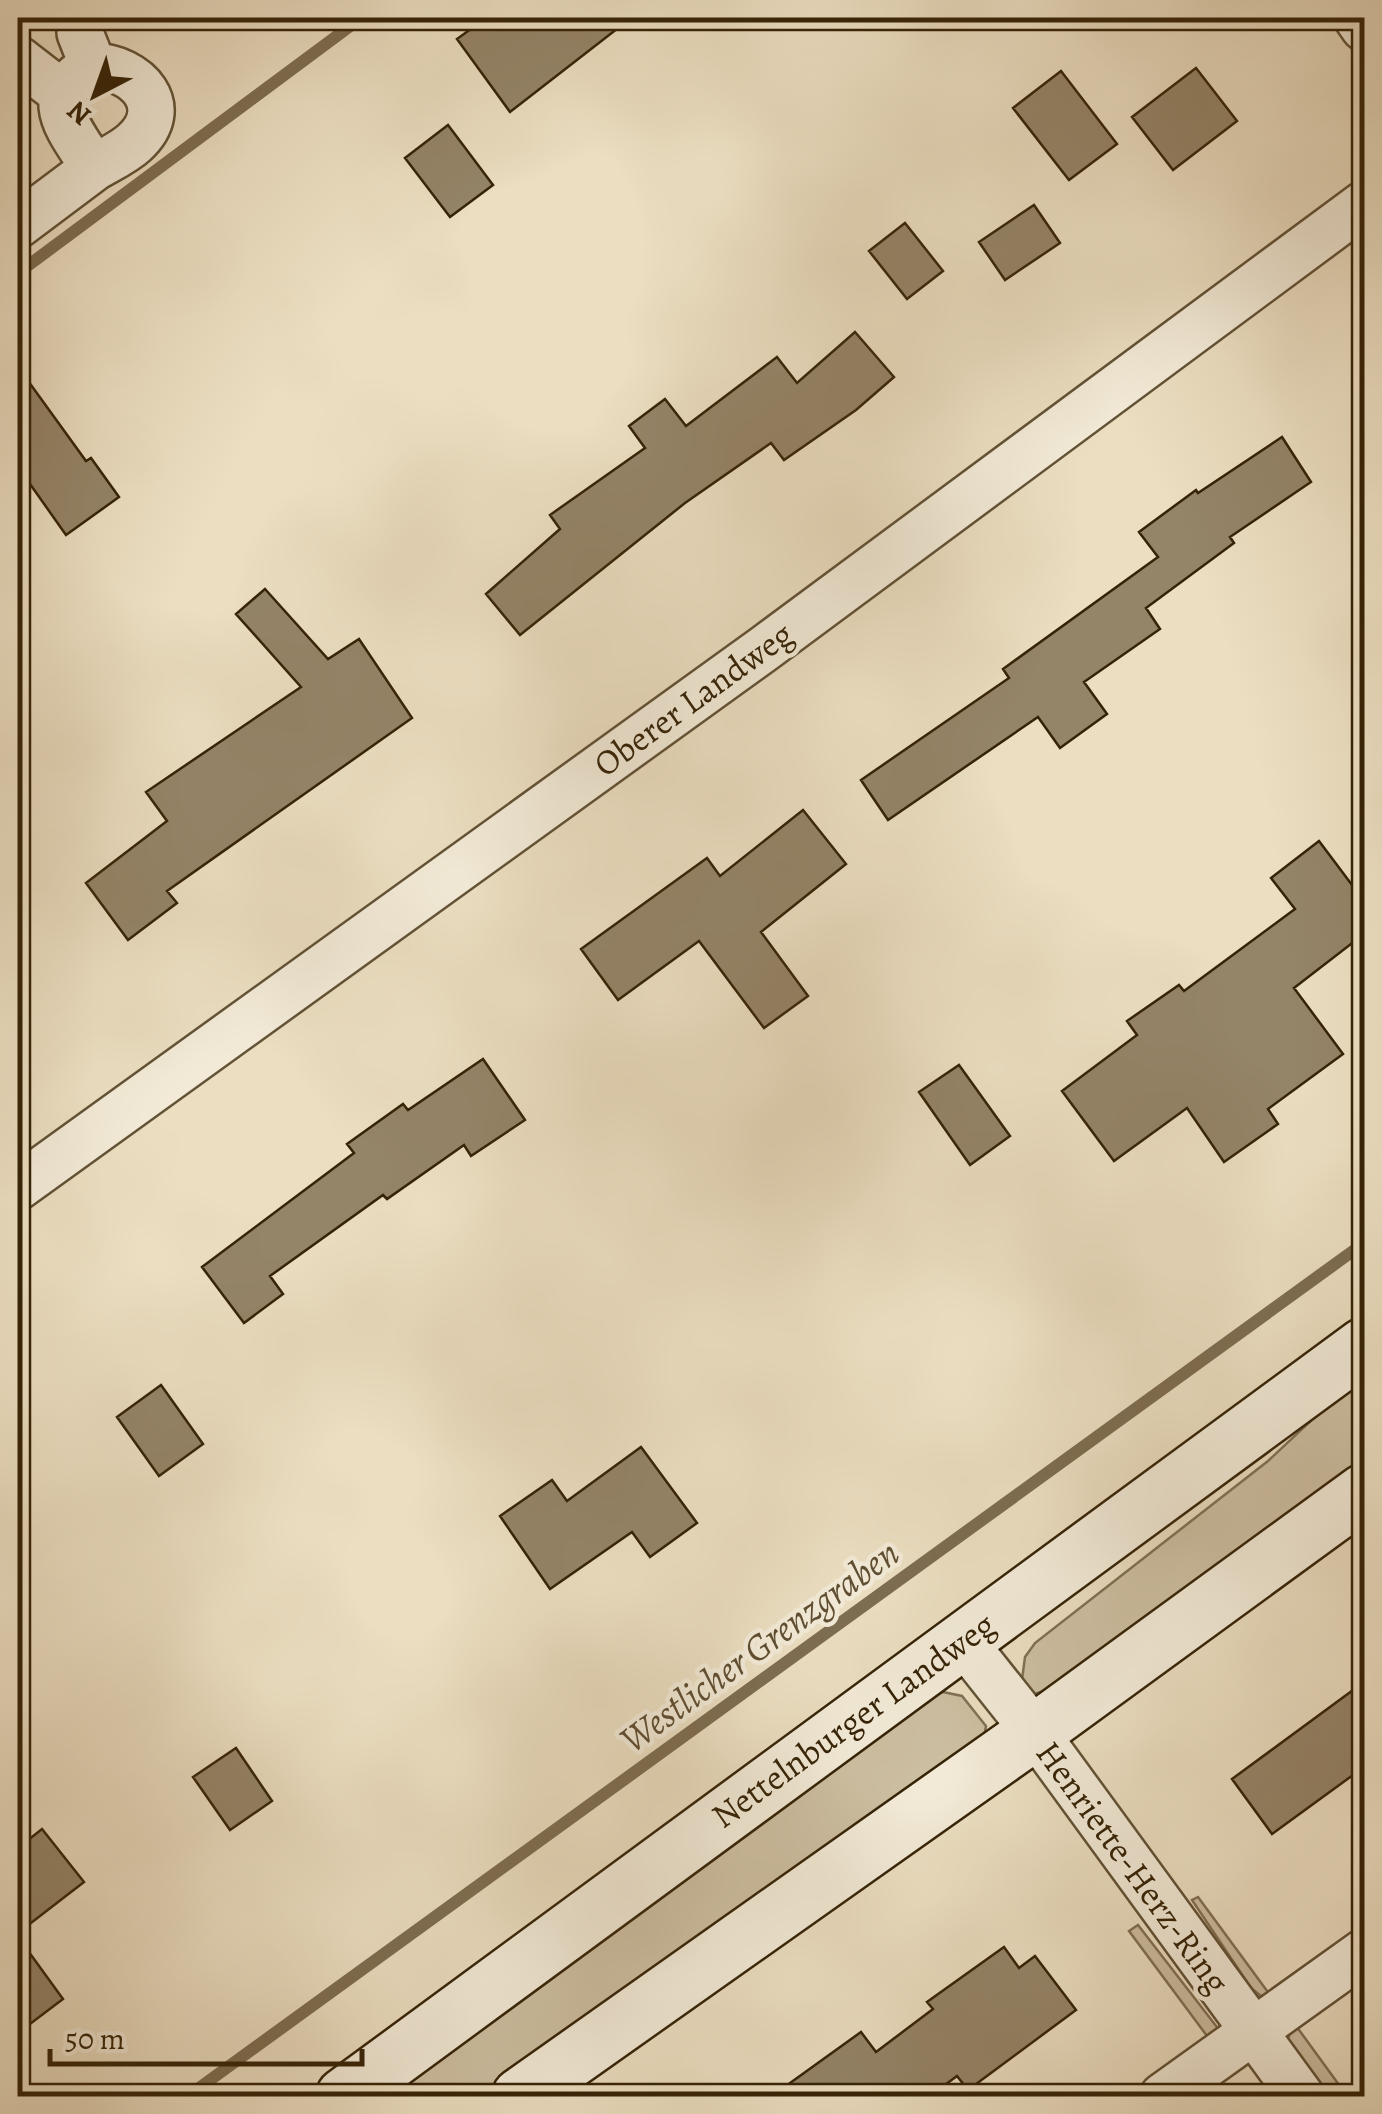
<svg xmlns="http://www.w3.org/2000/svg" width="1382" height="2114" font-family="Alegreya,serif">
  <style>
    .green { fill: #ccbea1; stroke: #807054; stroke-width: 2.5 }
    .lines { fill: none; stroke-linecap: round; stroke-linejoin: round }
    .stream { stroke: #7d6d51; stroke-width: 12 }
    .building { fill: #948468; stroke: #352307; stroke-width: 2.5 }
    .street-casing { stroke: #625236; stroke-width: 50 }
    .secondary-casing { stroke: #352307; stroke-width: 60 }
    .street { stroke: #f2ead7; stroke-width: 45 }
    .secondary { stroke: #f2ead7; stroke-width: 55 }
    .labels { text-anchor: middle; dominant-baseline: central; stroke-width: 9; stroke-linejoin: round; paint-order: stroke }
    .street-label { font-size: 35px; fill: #352307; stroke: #f2ead7 }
    .water-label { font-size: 38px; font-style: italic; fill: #5f4e32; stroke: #f2ead7 }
  </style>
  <rect width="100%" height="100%" fill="#ebdec1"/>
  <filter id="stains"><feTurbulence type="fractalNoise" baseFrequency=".002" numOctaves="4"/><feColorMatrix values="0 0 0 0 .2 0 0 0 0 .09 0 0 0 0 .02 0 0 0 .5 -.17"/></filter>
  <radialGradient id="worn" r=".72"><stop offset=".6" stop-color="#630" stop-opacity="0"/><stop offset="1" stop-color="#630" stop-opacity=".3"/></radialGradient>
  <path class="green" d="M1364 1371V1474L1051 1689 1034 1694 1021 1687 1025 1657 1035 1643 1268 1461Z
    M943 1692 962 1696 986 1726 984 1737 492 2096H370L918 1699Z
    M1198 1897 1273 1999 1266 2000 1251 1988 1192 1900Z
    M1138 1925 1220 2031 1213 2044 1129 1931Z
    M1294 2023 1342 2089 1324 2093 1287 2041Z"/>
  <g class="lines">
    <path class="stream" d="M18 273 361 18
      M188 2096 1364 1243"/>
  </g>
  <path class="building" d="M486 18H631L510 112 457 39Z
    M1196 68 1237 121 1173 170 1132 117Z
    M1061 71 1117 144 1069 180 1013 108Z
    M448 125 493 185 450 217 405 158Z
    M1034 205 1060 243 1005 280 979 242Z
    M905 223 943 271 907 299 869 251Z
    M855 332 894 377 856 410 784 460 771 443 685 503 520 635 486 594 560 529 550 515 645 448 629 426 665 399 686 426 777 357 797 383Z
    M18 367 86 461 91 458 119 497 66 535 18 467Z
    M1282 437 1311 482 1230 537 1234 543 1146 608 1160 629 1084 682 1107 714 1060 748 1038 717 888 820 861 780 1009 678 1003 669 1158 557 1139 532 1196 490 1198 493Z
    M265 589 328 659 359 639 412 718 167 891 177 903 128 940 86 883 167 821 146 792 301 687 236 614Z
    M803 810 846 864 761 932 808 996 764 1028 699 941 618 1000 581 949 707 858 720 876Z
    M1319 841 1364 901V934L1294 988 1343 1054 1268 1109 1278 1124 1224 1162 1187 1108 1114 1161 1062 1091 1137 1035 1127 1021 1179 985 1184 991 1295 909 1271 878Z
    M483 1059 525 1120 471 1156 464 1145 387 1199 383 1195 270 1276 283 1294 244 1323 202 1267 354 1153 347 1144 403 1104 408 1110Z
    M959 1065 1010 1136 970 1165 919 1092Z
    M161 1385 203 1444 159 1476 117 1417Z
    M641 1447 697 1523 650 1557 632 1532 550 1589 500 1516 552 1480 567 1501Z
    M1364 1682V1767L1272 1834 1232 1779Z
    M236 1748 272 1801 230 1830 193 1777Z
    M42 1829 84 1882 18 1933V1848Z
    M18 1937 63 1999 18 2033Z
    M1004 1947 1019 1968 1035 1956 1076 2010 968 2090 957 2076 930 2096H772L861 2032 876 2052 933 2009 927 2002Z"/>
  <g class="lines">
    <defs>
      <path id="street" d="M81 18 80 33 93 66
        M1357 18 1364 28
        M18 59 62 93
        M93 66C137 67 174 107 134 143 123 153 107 160 94 168 69 128 37 96 93 66Z
        M18 225 94 168
        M18 1187 765 648 1364 204
        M962 1640 1035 1732 1301 2096
        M1163 2096 1364 1952"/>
      <path id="secondary" d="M344 2096 1364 1346
        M520 2096 1035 1732 1364 1492"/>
    </defs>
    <use href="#street" class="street-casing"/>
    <use href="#secondary" class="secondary-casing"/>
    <use href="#street" class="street"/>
    <use href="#secondary" class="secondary"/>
  </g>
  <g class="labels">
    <g class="street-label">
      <text transform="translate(693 699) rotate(-36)">Oberer Landweg</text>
      <text transform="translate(853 1720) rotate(-36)">Nettelnburger Landweg</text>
      <text transform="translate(1133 1867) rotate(54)">Henriette-Herz-Ring</text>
    </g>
    <g class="water-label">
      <text transform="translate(759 1646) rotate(-36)">Westlicher Grenzgraben</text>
    </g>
  </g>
  <rect width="1382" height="2114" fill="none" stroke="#ebdec1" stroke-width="60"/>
  <rect x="20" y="20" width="1342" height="2074" fill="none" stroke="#352307" stroke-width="5"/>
  <rect x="30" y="30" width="1322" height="2054" fill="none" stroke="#352307" stroke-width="2.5"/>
  <g transform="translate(95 95) rotate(221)" stroke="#f2ead7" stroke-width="8" paint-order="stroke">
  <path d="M0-8L18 38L0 25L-18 38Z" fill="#352307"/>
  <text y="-15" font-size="28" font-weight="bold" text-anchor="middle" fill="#352307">N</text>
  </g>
  <path d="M50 2049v15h312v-15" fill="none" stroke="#352307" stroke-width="5"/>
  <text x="65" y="2049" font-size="30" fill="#352307" stroke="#f2ead7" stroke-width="8" paint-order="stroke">50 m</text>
  <rect width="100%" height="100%" filter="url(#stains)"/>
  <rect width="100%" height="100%" fill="url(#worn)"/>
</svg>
